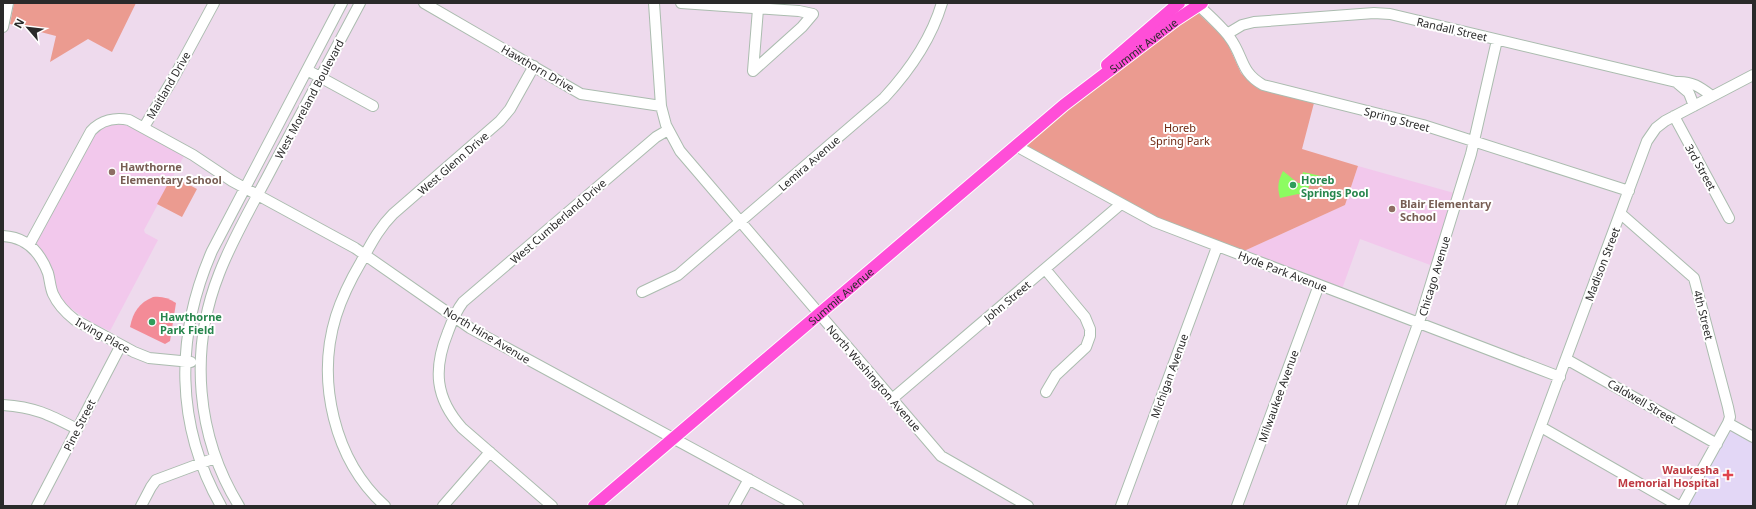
<svg xmlns="http://www.w3.org/2000/svg" width="1756" height="509" font-family="'Noto Sans',sans-serif">
  <style>
    .education { fill: #f2c8ec }
    .medical { fill: #e3d7f6 }
    .green { fill: #eb9b90 }
    .pitch { fill: #f38b97 }
    .water { fill: #8cfc61 }
    .lines { fill: none; stroke-linecap: round; stroke-linejoin: round }
    .minor-casing { stroke: #abbcaf; stroke-width: 12 }
    .major-casing { stroke: #fff; stroke-width: 14 }
    .minor { stroke: #fff; stroke-width: 10 }
    .major { stroke: #ff4ed8; stroke-width: 12 }
    .education-dot { fill: #8d6e63; stroke: #fff; stroke-width: 1.5 }
    .leisure-dot { fill: #2e9e5b; stroke: #fff; stroke-width: 1.5 }
    .health-dot { fill: #e0444e; stroke: #fff; stroke-width: 1.5 }
    .labels { text-anchor: middle; dominant-baseline: central; stroke-width: 4; stroke-linejoin: round; paint-order: stroke }
    .street-label { font-size: 11px; fill: #2a2a2a; stroke: #fff }
    .park-label { font-size: 11px; fill: #6f2912; stroke: #fff }
    .education-label { font-size: 11px; font-weight: bold; fill: #785e54; stroke: #fff; text-anchor: start }
    .leisure-label { font-size: 11px; font-weight: bold; fill: #27864d; stroke: #fff; text-anchor: start }
    .health-label { font-size: 11px; font-weight: bold; fill: #be3a42; stroke: #fff; text-anchor: end }
  </style>
  <rect width="100%" height="100%" fill="#eedaed"/>
  <path class="education" d="M118 123 131 127 184 156 144 230 145 233 158 240 110 331 94 324 66 305 56 291 47 258 36 243 95 132 107 125Z
    M1358 166 1454 193 1433 266 1360 239 1342 289 1244 251 1345 205Z"/>
  <path class="medical" d="M1729 432H1733L1753 444V506H1686Z"/>
  <path class="green" d="M14 3H136L112 52 88 39 50 62 56 36 10 24Z
    M1196 11 1226 40 1241 73 1257 88 1314 103 1302 149 1358 166 1345 205 1244 251 1155 218 1025 145 1066 109Z
    M176 181 181 183 182 181 197 189 182 217 157 204 169 182 174 185Z"/>
  <path class="pitch" d="M153 297C162 296 168 298 176 303L170 341 165 344 130 327C133 312 139 303 153 297Z"/>
  <path class="water" d="M1283 171 1298 183H1300L1303 172 1325 177 1324 186 1310 184 1308 189 1319 192 1317 199 1298 194 1280 198C1277 187 1278 181 1283 171Z"/>
  <g class="lines">
    <defs>
      <path id="minor" d="M424 3 581 94 661 106
        M654 3 661 106 666 125 680 151 941 456 1028 506
        M681 3 799 11 813 14 802 27 753 71
        M1195 3C1202 8 1225 30 1230 38 1244 57 1240 72 1263 85L1423 125 1629 191
        M3 27 8 3
        M1227 34 1242 25 1254 22 1374 13 1390 14 1676 82C1692 81 1700 87 1712 96
        M307 70 373 106
        M753 71 758 9
        M1676 82 1689 93 1694 106
        M1674 116 1729 218
        M144 127 174 77 214 3
        M1016 146 1155 222 1560 377
        M1621 214 1694 278 1728 407 1730 417 1728 423 1682 506
        M3 236C26 237 40 252 48 273 50 280 50 287 53 294 58 305 66 313 75 320L134 352 149 358 191 362
        M29 245 91 131C101 120 115 117 129 120L193 155 232 181 355 248 470 328 798 506
        M1045 269 1085 317 1090 329V336L1086 347 1056 375 1046 392
        M642 292 678 275 685 269 884 98C910 70 931 40 942 3
        M1566 359 1717 444
        M892 399 1121 204
        M3 405C35 407 50 415 77 429
        M1728 423 1753 437
        M1541 427 1679 506
        M37 506 121 345
        M141 506 151 487 156 480 215 458
        M221 506C175 425 175 336 212 251L342 3
        M239 506C196 436 189 350 219 274 233 237 255 201 273 166 302 112 331 57 360 3
        M385 506C334 460 316 381 336 316 342 297 351 279 361 262 371 244 379 228 393 214L500 121 510 109 534 66
        M443 506 490 452
        M552 506 462 428C435 398 433 369 448 332 452 321 456 311 463 302L656 137 668 130
        M734 506 749 479
        M1121 506 1217 247
        M1237 506 1319 285
        M1352 506 1421 316 1471 154 1497 40
        M1511 506 1647 141 1656 128 1665 121 1753 75"/>
      <g id="major">
        <path d="M1107 65 1179 3"/>
        <path id="s1" d="M594 506 1064 105 1176 20 1202 3"/>
      </g>
    </defs>
    <use href="#minor" class="minor-casing"/>
    <use href="#major" class="major-casing"/>
    <use href="#minor" class="minor"/>
    <use href="#major" class="major"/>
  </g>
  <g class="education-dot">
    <circle cx="112" cy="172" r="4"/>
    <circle cx="1392" cy="209" r="4"/>
  </g>
  <g class="leisure-dot">
    <circle cx="1293" cy="185" r="4"/>
    <circle cx="152" cy="322" r="4"/>
  </g>
  <path class="health-dot" d="M1726 469h4v4h4v4h-4v4h-4v-4h-4v-4h4z"/>
  <g class="labels">
    <g class="street-label">
      <text transform="translate(1452 29) rotate(13)">Randall Street</text>
      <text stroke="none"><textPath href="#s1" startOffset="717">Summit Avenue</textPath></text>
      <text transform="translate(538 68) rotate(30)">Hawthorn Drive</text>
      <text transform="translate(168 85) rotate(-60)">Maitland Drive</text>
      <text transform="translate(309 99) rotate(-62)">West Moreland Boulevard</text>
      <text transform="translate(1397 119) rotate(15)">Spring Street</text>
      <text transform="translate(453 163) rotate(-41)">West Glenn Drive</text>
      <text transform="translate(809 163) rotate(-41)">Lemira Avenue</text>
      <text transform="translate(1701 167) rotate(61)">3rd Street</text>
      <text transform="translate(558 221) rotate(-41)">West Cumberland Drive</text>
      <text transform="translate(1602 264) rotate(-69)">Madison Street</text>
      <text transform="translate(1283 271) rotate(21)">Hyde Park Avenue</text>
      <text transform="translate(1434 276) rotate(-73)">Chicago Avenue</text>
      <text stroke="none"><textPath href="#s1" startOffset="324">Summit Avenue</textPath></text>
      <text transform="translate(1007 301) rotate(-40)">John Street</text>
      <text transform="translate(1704 315) rotate(76)">4th Street</text>
      <text transform="translate(103 335) rotate(29)">Irving Place</text>
      <text transform="translate(487 335) rotate(31)">North Hine Avenue</text>
      <text transform="translate(1169 376) rotate(-70)">Michigan Avenue</text>
      <text transform="translate(874 378) rotate(49)">North Washington Avenue</text>
      <text transform="translate(1278 396) rotate(-70)">Milwaukee Avenue</text>
      <text transform="translate(1642 401) rotate(30)">Caldwell Street</text>
      <text transform="translate(79 425) rotate(-63)">Pine Street</text>
    </g>
    <g class="park-label">
      <text x="1180" y="127">Horeb<tspan x="1180" dy="13">Spring Park</tspan></text>
    </g>
    <g class="education-label">
      <text x="120" y="166">Hawthorne<tspan x="120" dy="13">Elementary School</tspan></text>
      <text x="1400" y="203">Blair Elementary<tspan x="1400" dy="13">School</tspan></text>
    </g>
    <g class="leisure-label">
      <text x="1301" y="179">Horeb<tspan x="1301" dy="13">Springs Pool</tspan></text>
      <text x="160" y="316">Hawthorne<tspan x="160" dy="13">Park Field</tspan></text>
    </g>
    <g class="health-label">
      <text x="1719" y="469">Waukesha<tspan x="1719" dy="13">Memorial Hospital</tspan></text>
    </g>
  </g>
  <rect width="1756" height="509" fill="none" stroke="#2a2a2a" stroke-width="8"/>
  <g transform="translate(28 28) rotate(298)" stroke="#ffffff" stroke-width="3" paint-order="stroke">
  <path d="M0-3L7 15L0 10L-7 15Z" fill="#2a2a2a"/>
  <text y="-6" font-size="11" font-weight="bold" text-anchor="middle" fill="#2a2a2a">N</text>
  </g>
</svg>
